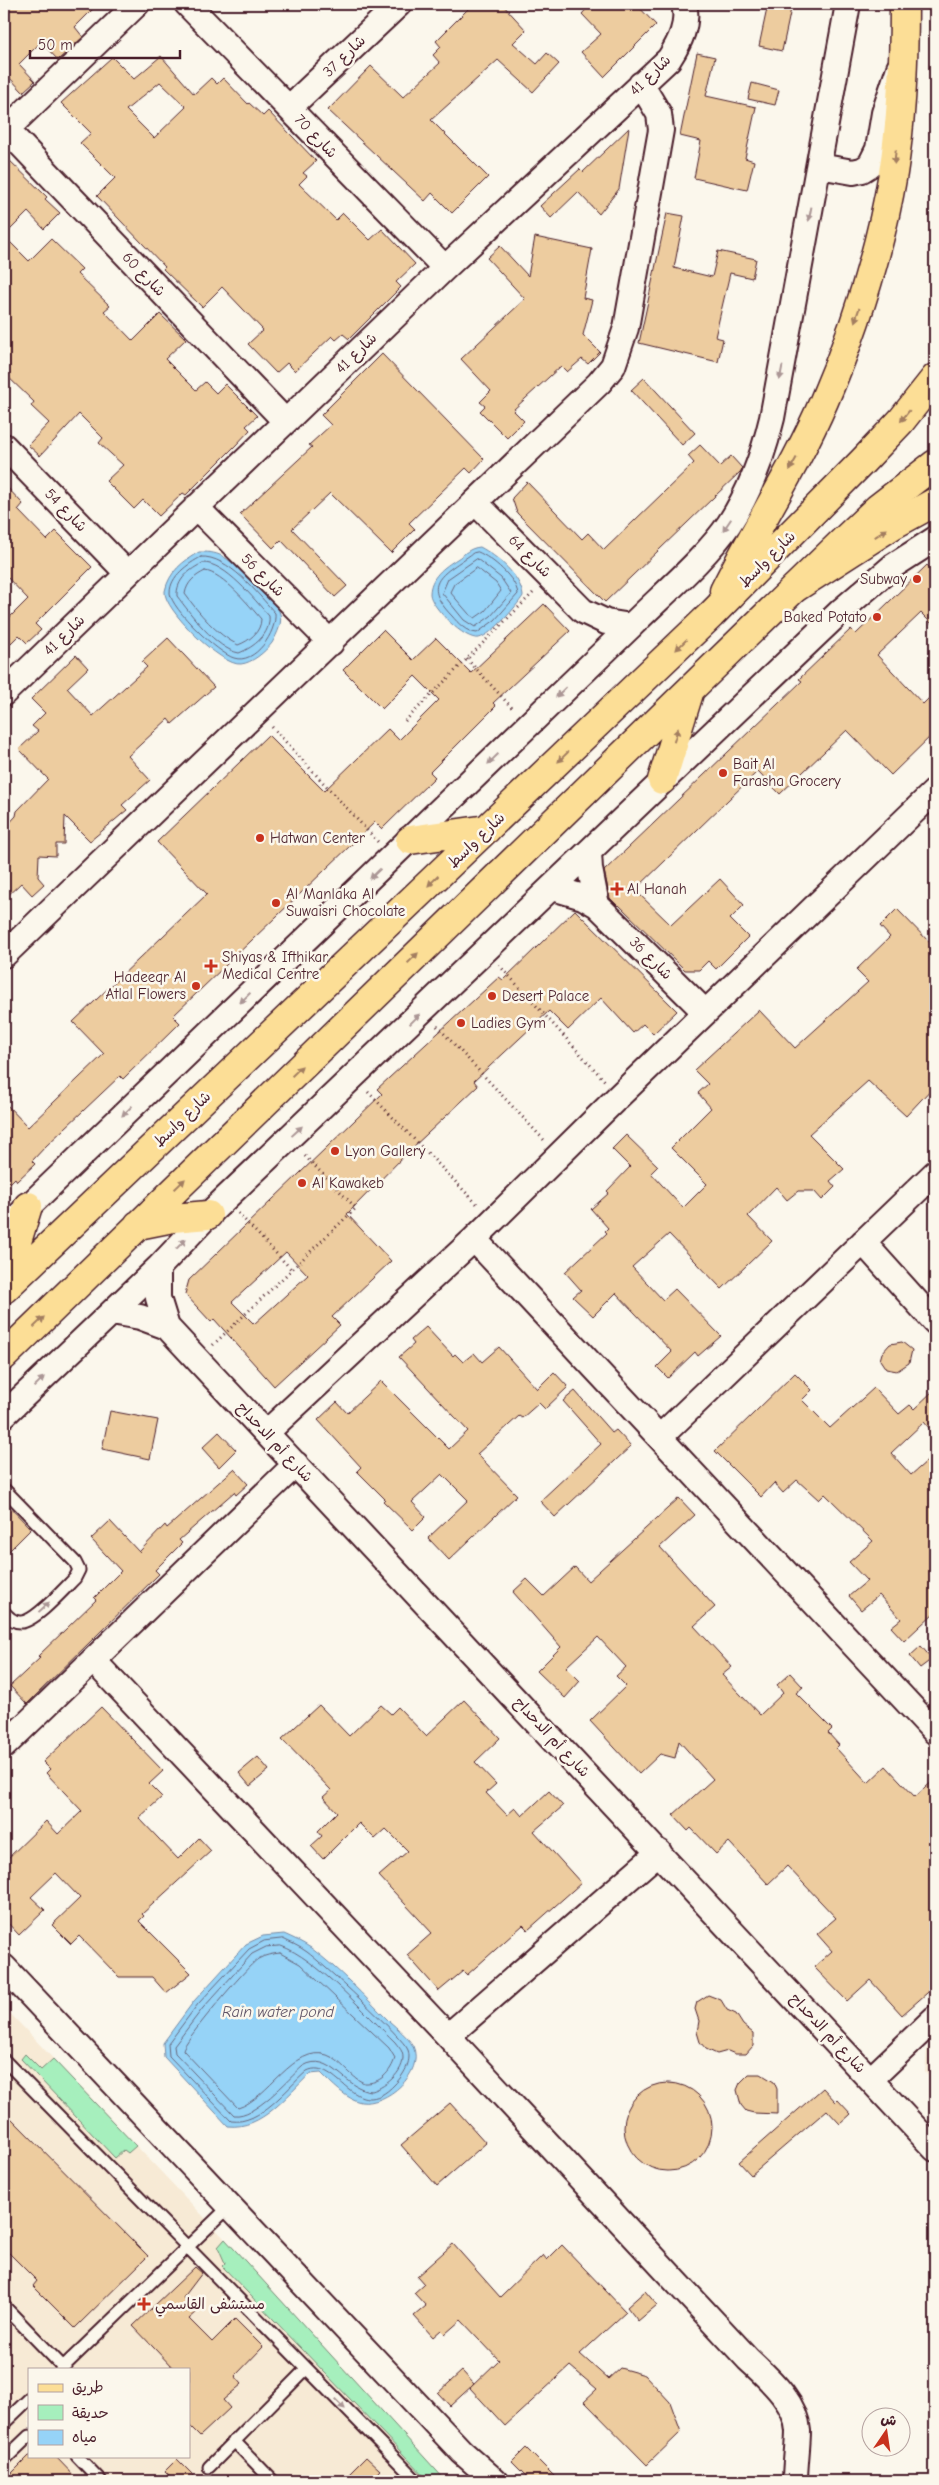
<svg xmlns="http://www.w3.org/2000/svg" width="939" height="2485" font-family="'Comic Neue','Playpen Sans Arabic',sans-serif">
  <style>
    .built { fill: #f7ead5; fill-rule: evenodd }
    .green { fill: #a6efbd; stroke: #788774 }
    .water { fill: #96d3f7; stroke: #788ba5 }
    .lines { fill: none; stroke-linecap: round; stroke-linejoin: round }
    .shore { stroke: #68677d; stroke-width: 1 }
    .building { fill: #edcc9f; stroke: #4a1f2b; fill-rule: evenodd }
    .service-casing { stroke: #4a1f2b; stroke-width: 15 }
    .minor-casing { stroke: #4a1f2b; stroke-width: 28 }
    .primary-casing { stroke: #4a1f2b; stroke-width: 31 }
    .motorway-casing { stroke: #4a1f2b; stroke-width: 31 }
    .path { stroke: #4a1f2b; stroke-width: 3; stroke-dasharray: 1 4; stroke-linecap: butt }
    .service { stroke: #fbf7ec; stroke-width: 11 }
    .minor { stroke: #fbf7ec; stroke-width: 24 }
    .primary { stroke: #fcde96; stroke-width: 28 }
    .motorway { stroke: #fcde96; stroke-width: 28 }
    .oneway { fill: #a37e60 }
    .oneway2 { fill: #ab9695 }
    .poi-dot { fill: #c8321e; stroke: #fbf7ec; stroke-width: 2 }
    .labels { text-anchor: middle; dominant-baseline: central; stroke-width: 5; stroke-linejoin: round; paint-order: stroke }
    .street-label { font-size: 15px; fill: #4a1f2b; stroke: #fbf7ec }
    .poi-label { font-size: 15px; fill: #4a1f2b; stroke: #fbf7ec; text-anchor: start }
    .water-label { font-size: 16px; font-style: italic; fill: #615568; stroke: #fbf7ec }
  </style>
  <rect width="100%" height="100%" fill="#fbf7ec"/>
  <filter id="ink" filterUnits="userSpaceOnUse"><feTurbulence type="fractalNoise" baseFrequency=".02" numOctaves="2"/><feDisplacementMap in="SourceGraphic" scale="10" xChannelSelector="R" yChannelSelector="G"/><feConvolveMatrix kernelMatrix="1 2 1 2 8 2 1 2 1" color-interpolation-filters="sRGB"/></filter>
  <g filter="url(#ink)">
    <path class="built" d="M4 2007 225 2239 446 2481H4ZM29 2369H189V2456H29Z
      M935 2040V2084L925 2072 927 2049Z"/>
    <path class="green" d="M25 2054 41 2070 53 2059 136 2146 128 2153 124 2150 115 2158 21 2059Z
      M225 2239 446 2481H429L222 2266 225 2263 218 2247Z"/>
    <path class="water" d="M480 547C497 556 521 576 523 596 516 607 492 635 479 638 465 641 431 607 430 594 430 577 444 567 457 559 465 554 469 548 480 547Z
      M199 552C207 552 214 552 222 556 233 561 274 599 279 611 284 621 277 634 272 643 265 652 252 663 241 664 222 667 162 608 165 591 169 572 183 561 199 552Z
      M284 1934C293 1938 302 1942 311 1948 339 1969 364 1996 389 2021 397 2028 408 2037 413 2046 425 2073 386 2106 361 2102 347 2100 331 2083 321 2073L310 2074C287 2095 262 2130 228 2126L164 2057 163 2043 194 2001 246 1944 263 1936Z"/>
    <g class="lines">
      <path class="shore" d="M478 552C492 558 516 578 518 594L495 620 477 633C466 632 458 623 452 616 419 582 444 574 473 553Z
        M201 557C228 555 258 594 275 613 277 632 255 665 234 658 219 654 171 609 170 593 170 576 188 564 201 557Z
        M477 559 501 578 511 593 491 616 475 627 464 620 442 593 448 579Z
        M203 563C225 562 255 600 269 616 271 634 254 647 239 653 216 649 190 613 177 596 176 580 190 569 203 563Z
        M477 568 496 583 501 591 485 611 475 618 469 614 450 592 454 584Z
        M205 571C223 573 249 605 261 619 261 632 249 641 238 645 216 634 199 613 185 594 187 582 195 576 205 571Z
        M283 1939C291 1943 299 1946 307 1952 321 1962 404 2038 408 2050 412 2062 403 2076 395 2084 355 2127 338 2056 307 2071 286 2089 260 2125 231 2121L169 2056 168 2044 198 2004 249 1949 264 1941Z
        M281 1946C315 1957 368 2016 395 2042 397 2045 401 2049 402 2052 408 2069 386 2087 372 2091 345 2090 331 2050 303 2066 287 2080 255 2118 234 2115L175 2053 174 2046 203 2008 252 1954 266 1947Z
        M280 1953 300 1964 389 2048 395 2058C391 2072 380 2084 364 2083 350 2077 341 2060 327 2055 294 2044 268 2099 238 2108L183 2050C182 2043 247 1966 258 1959 265 1955 272 1954 280 1953Z"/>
    </g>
    <path class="building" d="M4 4H98L75 27 83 37 58 60 41 42 19 64 35 81 23 92 7 75 4 78Z
      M473 4H502L526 30 513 43 537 64 547 53 559 64 533 92 498 60 431 120 488 177 452 213 432 193 425 201 328 110 371 66 403 97 440 63 433 55 441 47 436 41Z
      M591 4H636L656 25 604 77 581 52 601 34 582 14Z
      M768 4H792L782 51 759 46Z
      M697 53 715 57 706 96 756 107 745 158 754 161 747 190 694 178 701 141 680 136Z
      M161 56 194 94 211 78 217 84 223 78 248 104 249 103 263 116 268 111 316 161 303 173 307 176 299 184 336 220 343 213 370 240 382 229 415 264 396 282 401 287 349 339 343 334 336 340 332 336 295 371 287 363 276 373 248 344 263 330 222 287 202 307 163 269 165 267 97 196 115 178 80 143 91 133 61 103 112 57 134 79ZM160 82 186 107 154 138 126 110Z
      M752 83 779 90 775 105 748 99Z
      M629 128 619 189 599 214 578 192 551 218 540 206 580 169 583 172Z
      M4 155 47 197 45 199 60 213 44 229 28 212 4 236Z
      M667 213 684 216 674 268 712 277 718 251 756 259 752 278 730 273 715 337 723 339 718 362 639 343Z
      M4 236 29 261 51 239 82 269 77 274 110 306 104 311 133 341 160 314 186 339 165 359 196 390 205 382 216 393 225 384 257 416 246 426 250 430 236 445 186 495 183 493 159 516 143 500 134 509 106 481 123 465 99 443 103 438 79 414 40 456 28 445 49 423 31 406 34 402 4 373Z
      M535 237 592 249 583 298 592 300 583 335 600 352 588 364 582 359 567 372 561 366 513 410 524 421 507 438 480 411 485 406 480 402 491 391 461 359 525 299 487 258 500 246 528 276Z
      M382 354 484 459 471 473 466 468 409 523 415 529 391 553 330 493 292 529 347 586 335 597 281 540 273 548 240 514 312 447 309 445 331 425 321 415Z
      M644 378 695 433 682 445 631 390Z
      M700 445 720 466 731 456 742 468 741 471 605 602 517 513 512 498 527 482 582 539 588 533 604 550 694 463 688 456Z
      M4 484 23 504 18 510 47 540 56 531 92 567 35 624 41 630 27 643 19 635 4 650V623L28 599 4 574Z
      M927 565 935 573V627L921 613 877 655 923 704 935 692V732L891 775 847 730 780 794 758 771 635 890 671 925 720 879 744 905 730 919 748 937 716 969 708 961 699 970H685L619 905 618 906 610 898 604 871 802 681 799 679 851 629 856 634Z
      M544 604 570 631 493 703 496 706 430 772 435 777 382 829 375 822 252 940 173 1016 180 1023 123 1079 120 1076 46 1146 32 1161 35 1164 17 1181 15 1178 4 1189V1102L28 1127 104 1054 73 1022 207 894 157 842 268 735 324 791 388 729 399 740 439 700 415 676 382 709 343 670 383 630 413 660 436 638 471 673Z
      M168 638 214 687 172 724 168 719 128 756 150 780 122 805 127 810 90 841 65 816 64 844H56V856L39 855 38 877 44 884 32 895 21 883 4 899V829L16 816 17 811 48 779 19 749 38 731 32 726 45 713 31 699 76 655 88 668 67 688 93 716 147 667 142 662Z
      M897 909 935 948V1085L906 1116 868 1081 809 1134 844 1169 830 1181 835 1187 822 1200 814 1191H798L787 1200 776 1187 748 1216 772 1241 722 1289 669 1234 632 1267 663 1300 675 1289 721 1336 698 1356 695 1352 668 1378 657 1367 672 1352 616 1293 593 1316 573 1297 581 1290 565 1272 607 1233 605 1231 608 1228 591 1209 609 1193 607 1191 630 1167 612 1149 626 1135 658 1166 651 1173 683 1208 707 1184 671 1148 711 1108 698 1093 708 1084 694 1070 759 1010 795 1048 868 982 856 970 890 937 880 926Z
      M575 910 677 1011 653 1034 643 1024 633 1033 601 998 568 1030 549 1011 474 1081 478 1086 411 1149 347 1214 391 1261 332 1317 340 1325 274 1386 214 1319 211 1322 185 1294 189 1280 382 1094 377 1089 499 977 503 980ZM286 1252 308 1275 254 1324 232 1302Z
      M426 1327 453 1356 455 1354 463 1362 474 1353 482 1362 499 1347 537 1389 554 1372 568 1387 545 1409 539 1403 522 1418 519 1416 477 1454 517 1495 449 1560 428 1538 468 1500 442 1474 412 1502 426 1517 413 1530 383 1501 385 1499 357 1471 361 1467 318 1420 337 1402 347 1413 381 1381 449 1449 468 1431 399 1357 414 1344 411 1340Z
      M902 1342 912 1350 909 1363 897 1371 886 1369 880 1360 882 1353 890 1344Z
      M795 1373 812 1390 802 1400 830 1428 874 1388 899 1414 910 1405 914 1409 935 1389V1435L924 1422 891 1453 911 1475 935 1454V1612L904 1641 891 1627 901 1619 879 1595 861 1610 849 1596 867 1581 849 1562 873 1541 825 1494 819 1500 797 1480 783 1493 774 1483 761 1497 715 1451Z
      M575 1391 612 1433 616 1430 631 1446 555 1517 540 1501 601 1444 563 1401Z
      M110 1411 158 1420 150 1459 102 1449Z
      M219 1432 236 1450 219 1467 202 1448Z
      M234 1469 248 1484 236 1495 234 1492 179 1540 182 1543 155 1570 159 1574 27 1704 10 1686 40 1658 38 1656 96 1600 94 1598 121 1571 91 1539 110 1521 139 1552 165 1525 167 1528Z
      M679 1498 695 1515 660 1547 715 1607 694 1626 732 1667 722 1675 760 1715 783 1693 777 1685 790 1673 803 1687 796 1693 832 1729 828 1733 839 1745 836 1748 868 1783 886 1766 915 1797 935 1779V1986L902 2015 870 1980 847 2001 814 1967 832 1951 817 1934 836 1918 787 1866 768 1884 729 1842 716 1854 691 1828 688 1831 673 1815 713 1779 679 1741 675 1758 660 1754 639 1774 590 1721 626 1686 616 1676 626 1667 598 1637 566 1667 580 1681 565 1698 537 1671 561 1647 513 1592 527 1579 544 1596 575 1567 588 1581Z
      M4 1501 31 1529 4 1556Z
      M921 1646 932 1659 920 1668 910 1656Z
      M464 1700 500 1738 475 1762 496 1784 486 1793 507 1815 515 1808 522 1816 549 1791 563 1806 534 1831 581 1883 528 1930 523 1925 467 1975 463 1971 439 1991 407 1955 432 1933 379 1876 408 1851 386 1829 375 1839 359 1823 323 1859 311 1846 322 1836 318 1831 337 1812 323 1797 331 1790 282 1739 319 1705 349 1736 381 1705 391 1714 398 1707 426 1736Z
      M101 1707 163 1771 149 1784 162 1797 139 1818 178 1859 199 1838 211 1851 142 1914 144 1916 139 1921 191 1973 166 1993 152 1977H119L79 1936 71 1944 52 1925 80 1898 56 1873 31 1897 45 1910 19 1935 4 1919V1862L46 1821 58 1834 82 1811 46 1773 50 1769 43 1762Z
      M258 1757 269 1770 250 1786 239 1773Z
      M708 1995 721 2000 727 2010 736 2014 743 2025 753 2033V2046L746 2054H735L728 2051 717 2054 706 2049 700 2042 697 2032 699 2021 695 2009 697 2002Z
      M749 2074H761L774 2082 777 2089V2114L754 2113 746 2111 741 2105 737 2090 740 2083Z
      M624 2127a44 44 0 1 1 88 0a44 44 0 1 1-88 0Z
      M823 2088 836 2102 838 2100 851 2114 840 2124 827 2110 751 2175 739 2162Z
      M450 2103 486 2143 437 2186 401 2145Z
      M4 2111 148 2256 75 2328 33 2286 37 2281 4 2248Z
      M453 2244 500 2297 543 2255 547 2260 562 2245 626 2312 580 2354 608 2379 620 2368 645 2375 670 2402 681 2432 647 2465 584 2401 597 2389 570 2366 505 2426 470 2388 499 2360 461 2320 445 2334 441 2330 433 2337 414 2316 426 2306 414 2293 424 2284 417 2276Z
      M195 2267 202 2273 183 2298 197 2312 189 2319 212 2342 235 2319 263 2347 235 2376 242 2384 223 2400 230 2408 200 2436 189 2425V2369H174L133 2326Z
      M645 2291 657 2305 638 2321 627 2307Z
      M462 2371 474 2384 450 2406 438 2393Z
      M526 2448 559 2481H531L512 2462Z
      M29 2456H55L79 2481H4Z
      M366 2457 380 2470 369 2481H342Z
      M177 2459 199 2481H175L165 2471Z"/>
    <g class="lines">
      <defs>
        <path id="service" d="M4 1489 75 1562 79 1570 75 1578C64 1589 34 1623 20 1622 13 1622 8 1617 4 1612
          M4 2060 417 2481
          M4 2306 63 2367
          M61 2369 230 2206
          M4 2423 29 2399
          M234 2441 273 2481
          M77 2456 101 2481
          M4 2460 29 2436
          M209 2467 305 2370"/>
        <path id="minor" d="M187 4 445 268
          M289 108 399 4
          M4 127 285 421
          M6 130 137 4
          M819 166 853 172 862 170 870 165 878 149 884 113 899 68
          M4 446 127 573
          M475 502 583 611 606 622 631 626
          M196 507 331 643
          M4 693 445 268 669 59C680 42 689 24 684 4
          M589 852 590 869 597 905
          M553 888 583 897 597 905 705 1012
          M4 955 599 383 613 366 626 328 661 130 659 114 641 84
          M4 1230 631 626C661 596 706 558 729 524 750 492 763 456 772 418L848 4
          M474 1239 935 1732
          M863 1242 935 1322
          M158 1268V1298L167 1327 935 2149
          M112 1312 140 1317 167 1327
          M4 1415 158 1268 208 1215 843 609 893 566 935 539
          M266 1433 474 1239 619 1096 935 791
          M660 1437 935 1173
          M93 1660 448 2036 748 2359C768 2378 796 2401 798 2431 798 2445 795 2465 795 2481
          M4 1746 296 1464
          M4 1967 462 2452 495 2481
          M448 2036 659 1852
          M871 2079 935 2018"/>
        <path id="primary" d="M724 591C756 527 796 466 824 401 855 329 880 251 893 173 902 117 904 60 904 4
          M662 780 689 693
          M410 840 487 829
          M138 1225 173 1218 208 1215
          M4 1284 28 1206
          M4 1289 711 615 863 461 901 421 935 378
          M4 1356 841 543 878 508 935 464"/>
        <path id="motorway" d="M795 588 893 525 935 502"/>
      </defs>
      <use href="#service" class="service-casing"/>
      <use href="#minor" class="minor-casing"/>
      <use href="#primary" class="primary-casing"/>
      <use href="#motorway" class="motorway-casing"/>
      <path class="path" d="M467 659 514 710
        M405 721 535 591
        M272 727 378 842
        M499 965 605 1081
        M437 1026 544 1140
        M368 1092 479 1206
        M238 1213 291 1269
        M213 1345 356 1208 303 1154"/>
      <use href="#service" class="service"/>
      <use href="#minor" class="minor"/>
      <use href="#primary" class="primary"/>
      <use href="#motorway" class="motorway"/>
    </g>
    <defs><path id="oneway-solid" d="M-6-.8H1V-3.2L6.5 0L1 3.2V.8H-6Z" transform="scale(1.25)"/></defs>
    <g class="oneway">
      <use href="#oneway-solid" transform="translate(895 157) rotate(96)"/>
      <use href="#oneway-solid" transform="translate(857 315) rotate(109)"/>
      <use href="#oneway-solid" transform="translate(905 416) rotate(129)"/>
      <use href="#oneway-solid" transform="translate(793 464) rotate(119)"/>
      <use href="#oneway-solid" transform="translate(881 533) rotate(-33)"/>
      <use href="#oneway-solid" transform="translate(681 645) rotate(136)"/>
      <use href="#oneway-solid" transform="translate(676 735) rotate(-73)"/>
      <use href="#oneway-solid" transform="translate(563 757) rotate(136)"/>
      <use href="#oneway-solid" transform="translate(433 881) rotate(136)"/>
      <use href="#oneway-solid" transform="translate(413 958) rotate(-44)"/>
      <use href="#oneway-solid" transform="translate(297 1071) rotate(-44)"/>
      <use href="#oneway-solid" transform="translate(180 1184) rotate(-44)"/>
      <use href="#oneway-solid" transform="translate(39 1322) rotate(-44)"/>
    </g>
    <g class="oneway2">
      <use href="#oneway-solid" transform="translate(810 214) rotate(101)"/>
      <use href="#oneway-solid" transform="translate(781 373) rotate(101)"/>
      <use href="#oneway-solid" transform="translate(727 525) rotate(124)"/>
      <use href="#oneway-solid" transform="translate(561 692) rotate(136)"/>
      <use href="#oneway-solid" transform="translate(493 759) rotate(136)"/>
      <use href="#oneway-solid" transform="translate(375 874) rotate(136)"/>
      <use href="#oneway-solid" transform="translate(245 998) rotate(136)"/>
      <use href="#oneway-solid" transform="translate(415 1019) rotate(-44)"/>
      <use href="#oneway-solid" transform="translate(127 1111) rotate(136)"/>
      <use href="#oneway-solid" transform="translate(297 1131) rotate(-43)"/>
      <use href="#oneway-solid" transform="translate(181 1244) rotate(-46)"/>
      <use href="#oneway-solid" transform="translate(39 1382) rotate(-44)"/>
      <use href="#oneway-solid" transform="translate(44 1607) rotate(-43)"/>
      <use href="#oneway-solid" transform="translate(340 2404) rotate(45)"/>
    </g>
  </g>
  <g class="poi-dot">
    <circle cx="917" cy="579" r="5"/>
    <circle cx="877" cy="617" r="5"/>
    <circle cx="723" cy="773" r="5"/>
    <circle cx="260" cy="838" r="5"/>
    <path d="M614.5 881.5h5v5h5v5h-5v5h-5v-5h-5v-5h5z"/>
    <circle cx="276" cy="903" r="5"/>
    <path d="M208.5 958.5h5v5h5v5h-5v5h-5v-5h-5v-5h5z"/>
    <circle cx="196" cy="986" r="5"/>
    <circle cx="492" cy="996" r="5"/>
    <circle cx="461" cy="1023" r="5"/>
    <circle cx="335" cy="1151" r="5"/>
    <circle cx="302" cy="1183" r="5"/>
    <path d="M141.5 2296.5h5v5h5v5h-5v5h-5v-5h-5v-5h5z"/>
  </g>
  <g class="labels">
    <g class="street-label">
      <text transform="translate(344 56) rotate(-44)">شارع 37</text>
      <text transform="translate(650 75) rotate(-44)">شارع 41</text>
      <text transform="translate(316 136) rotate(46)">شارع 70</text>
      <text transform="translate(144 274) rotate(46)">شارع 60</text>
      <text transform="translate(356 353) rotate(-44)">شارع 41</text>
      <text transform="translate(66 510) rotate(46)">شارع 54</text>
      <text transform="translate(530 556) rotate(45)">شارع 64</text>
      <text transform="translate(767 559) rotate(-45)">شارع واسط</text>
      <text transform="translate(263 575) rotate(45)">شارع 56</text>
      <text transform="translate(64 635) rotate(-44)">شارع 41</text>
      <text transform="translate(476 840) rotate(-44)">شارع واسط</text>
      <text transform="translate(651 958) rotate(45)">شارع 36</text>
      <text transform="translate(182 1119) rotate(-44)">شارع واسط</text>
      <text transform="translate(275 1442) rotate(47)">شارع أم الدحداح</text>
      <text transform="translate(552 1737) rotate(47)">شارع أم الدحداح</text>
      <text transform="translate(828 2033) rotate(47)">شارع أم الدحداح</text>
    </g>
    <g class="poi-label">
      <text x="907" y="579" text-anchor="end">Subway</text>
      <text x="867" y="617" text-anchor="end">Baked Potato</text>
      <text x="733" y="764">Bait Al<tspan x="733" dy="17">Farasha Grocery</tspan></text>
      <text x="270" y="838">Hatwan Center</text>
      <text x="627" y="889">Al Hanah</text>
      <text x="286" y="894">Al Manlaka Al<tspan x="286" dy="17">Suwaisri Chocolate</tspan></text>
      <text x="222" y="957">Shiyas &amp; Ifthikar<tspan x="222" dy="17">Medical Centre</tspan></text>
      <text x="186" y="977" text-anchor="end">Hadeeqr Al<tspan x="186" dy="17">Atlal Flowers</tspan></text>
      <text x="502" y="996">Desert Palace</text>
      <text x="471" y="1023">Ladies Gym</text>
      <text x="345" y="1151">Lyon Gallery</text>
      <text x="312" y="1183">Al Kawakeb</text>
      <text x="155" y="2304">مستشفى القاسمي</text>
    </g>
    <g class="water-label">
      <text x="278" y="2012">Rain water pond</text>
    </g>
  </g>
  <rect width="939" height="2485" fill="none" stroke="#fbf7ec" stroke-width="20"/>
  <rect x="10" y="10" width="919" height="2465" fill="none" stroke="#4a1f2b" stroke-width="2" filter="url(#ink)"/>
  <rect x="28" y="2368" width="162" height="90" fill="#fbf7ec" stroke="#b4a19f"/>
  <rect x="38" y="2384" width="25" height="8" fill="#fcde96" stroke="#b4a19f"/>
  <text x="72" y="2392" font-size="15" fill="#4a1f2b">طريق</text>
  <rect x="38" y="2405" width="25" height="15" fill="#a6efbd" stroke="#b4a19f"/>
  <text x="72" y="2418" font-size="15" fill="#4a1f2b">حديقة</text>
  <rect x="38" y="2430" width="25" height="15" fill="#96d3f7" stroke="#b4a19f"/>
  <text x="72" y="2442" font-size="15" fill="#4a1f2b">مياه</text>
  <g transform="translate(886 2432) rotate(13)"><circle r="24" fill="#fbf7ec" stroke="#b4a19f"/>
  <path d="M0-4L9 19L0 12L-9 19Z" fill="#c8321e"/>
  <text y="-8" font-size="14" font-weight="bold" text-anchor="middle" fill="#4a1f2b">ش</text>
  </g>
  <path d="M30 50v8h150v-8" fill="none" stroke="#4a1f2b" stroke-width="2.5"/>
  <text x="38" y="50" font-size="15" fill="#4a1f2b" stroke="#fbf7ec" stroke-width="4" paint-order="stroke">50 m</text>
</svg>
